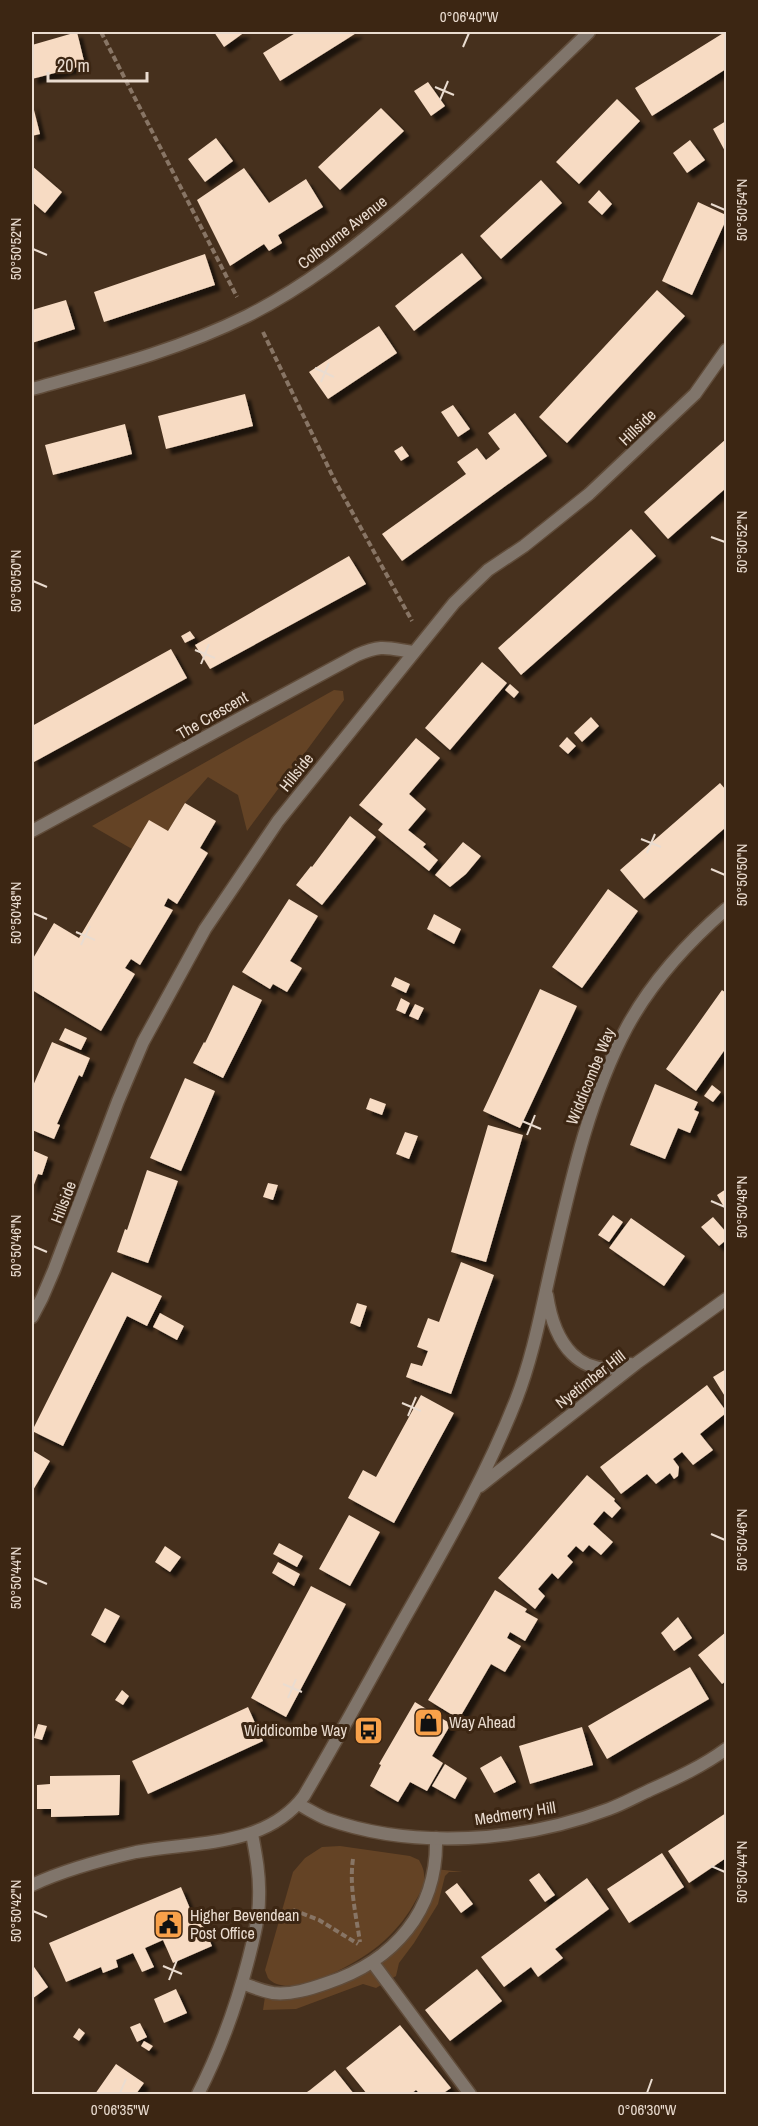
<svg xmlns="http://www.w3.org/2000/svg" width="758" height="2126" font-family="'Archivo Narrow',sans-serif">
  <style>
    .green { fill: #644325 }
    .building { fill: #f7dbc3; filter: url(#shadow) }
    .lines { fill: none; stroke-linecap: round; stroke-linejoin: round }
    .lane-casing { stroke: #604c3a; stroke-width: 15 }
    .street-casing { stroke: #604c3a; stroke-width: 15 }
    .path { stroke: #887565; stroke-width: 4; stroke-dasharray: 6 3; stroke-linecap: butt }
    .lane { stroke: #80756b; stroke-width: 12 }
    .street { stroke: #80756b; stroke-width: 12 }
    .ticks { fill: none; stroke: #eadcd0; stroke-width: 2 }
    .labels { text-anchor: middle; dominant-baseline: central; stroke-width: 6; stroke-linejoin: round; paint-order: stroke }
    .street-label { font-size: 16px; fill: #eadcd0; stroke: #3c2613 }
    .poi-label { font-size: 16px; fill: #eadcd0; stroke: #3c2613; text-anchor: start }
    .neatline { fill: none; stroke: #eadcd0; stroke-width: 2 }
    .ticks-label { font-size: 15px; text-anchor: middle; fill: #eadcd0 }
  </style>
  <defs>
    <filter id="shadow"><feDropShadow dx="5.5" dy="5.5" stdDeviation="1.5" flood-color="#0009"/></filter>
  </defs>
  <rect width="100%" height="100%" fill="#46301d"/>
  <path class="green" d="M334 690 343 691 344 700 247 831 238 795 208 777 185 803 168 831 132 849 92 826Z
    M340 1846 410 1856 419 1860C421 1864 424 1869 424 1874 426 1882 421 1892 416 1900 408 1915 398 1928 385 1940 367 1958 290 2004 268 1978 268 1978 265 1970 265 1970L293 1872 305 1858 322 1847Z
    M435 1869 463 1872H449L445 1876 438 1904 414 1943 399 1963 396 1976 376 1988 363 1984 296 2009 263 2010 266 1990 271 1993 355 1972 418 1915Z"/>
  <path class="building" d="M77 32 85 65 32 79V45Z
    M214 32H245L224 47Z
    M297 32H358L280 81 263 53Z
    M725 32H726V69L652 116 635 88Z
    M428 82 445 106 431 116 414 91Z
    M617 99 640 121 579 184 556 162Z
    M32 102 40 134 32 136Z
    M381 108 404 131 340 190 318 167Z
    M726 121V153L713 129Z
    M216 138 233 161 205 182 188 159Z
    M690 140 705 160 687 173 673 153Z
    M32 166 62 192 45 213 32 202Z
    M244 168 269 203 306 179 323 207 278 235 282 243 269 251 264 244 230 266 197 200Z
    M541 180 562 203 501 259 480 236Z
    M599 190 612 204 602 215 588 202Z
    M698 202 726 215V220L692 295 662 281Z
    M462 253 482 278 414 331 395 306Z
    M205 254 215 285 104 322 94 292Z
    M657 290 685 316 567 443 539 417Z
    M66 300 75 329 32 343V310Z
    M379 326 397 353 328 399 309 372Z
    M245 394 253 426 166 449 158 416Z
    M453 405 470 429 458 437 441 412Z
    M515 413 547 456 402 561 382 534 466 474 457 462 477 448 486 460 500 449 488 433Z
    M125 424 132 454 53 475 45 445Z
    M726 439V488L668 539 644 512Z
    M402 446 409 456 401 461 394 451Z
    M631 529 656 556 521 675 498 648Z
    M349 556 366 584 210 669 195 645Z
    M190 631 195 638 185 643 181 636Z
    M171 649 187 678 34 762 32 758V726Z
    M482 662 507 683 450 750 425 728Z
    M510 684 519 692 514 698 505 690Z
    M591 717 599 726 582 742 574 733Z
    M567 737 576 746 568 754 559 746Z
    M416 738 440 758 409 794 426 809 408 830 426 844 423 847 438 860 429 871 378 830 383 824 359 805Z
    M720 783 726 790V827L644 899 620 870Z
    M185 803 216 821 200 848 208 853 177 904 168 898 164 906 173 910 140 965 131 959 125 968 135 974 101 1031 32 990V960L54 923 79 938 149 820 168 831Z
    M350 816 376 837 322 905 296 885 311 866 312 867Z
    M463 842 481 856 466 874 450 887 435 875Z
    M608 889 638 911 582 988 552 967Z
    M289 899 318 916 290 961 302 968 287 992 273 984 270 989 242 972Z
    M434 914 461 929 454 944 427 929Z
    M395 977 410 984 406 993 391 986Z
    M233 985 262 1000 223 1078 193 1063 204 1042 205 1043Z
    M540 989 577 1006 520 1128 483 1111Z
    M722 990 726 993V1048L696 1091 666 1069Z
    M401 998 410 1003 405 1014 396 1010Z
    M415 1004 424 1008 418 1020 409 1016Z
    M65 1028 87 1038 81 1050 59 1040Z
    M52 1042 90 1058 82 1077 79 1075 57 1124 60 1125 54 1139 32 1130V1088Z
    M185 1078 215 1091 181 1171 150 1158Z
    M655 1084 698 1102 694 1110 699 1112 690 1133 678 1128 665 1159 630 1145Z
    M712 1085 721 1092 713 1102 704 1096Z
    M370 1098 386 1104 382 1115 366 1109Z
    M488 1125 523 1135 486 1262 451 1252Z
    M405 1132 418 1136 409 1159 396 1154Z
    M32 1150 48 1157 42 1175 38 1174 32 1190Z
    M147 1170 178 1181 148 1263 117 1252 125 1229 127 1230Z
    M268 1183 278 1185 273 1200 263 1197Z
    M726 1189V1205L724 1207 717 1195Z
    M613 1215 623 1222 609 1242 598 1235Z
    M713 1217 726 1232V1240L719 1246 701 1227Z
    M631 1218 685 1256 664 1286 609 1248Z
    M461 1262 494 1275 451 1394 406 1377 411 1363 422 1366 428 1351 417 1347 428 1318 439 1322Z
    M112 1272 162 1296 147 1326 127 1316 63 1446 32 1431Z
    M357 1303 367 1306 360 1327 350 1323Z
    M160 1313 184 1326 177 1340 153 1327Z
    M726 1369V1398L713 1377Z
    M707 1385 726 1411V1413L700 1434 713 1450 693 1465 682 1452 673 1459 679 1467 678 1476 674 1479 670 1473 656 1484 647 1474 621 1494 600 1467Z
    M421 1395 454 1413 394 1523 348 1498 363 1470 376 1477Z
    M32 1450 50 1461 32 1492Z
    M587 1475 615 1499 614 1501 621 1508 612 1518 604 1511 593 1524 613 1542 601 1555 589 1545 583 1552 576 1546 567 1556 573 1562 558 1579 552 1573 538 1589 545 1596 535 1609 498 1578Z
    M349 1515 380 1532 350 1586 319 1569Z
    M279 1543 303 1556 297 1567 273 1554Z
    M165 1546 181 1557 170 1572 155 1562Z
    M278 1562 300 1574 294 1586 272 1573Z
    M311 1586 346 1604 286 1717 251 1698Z
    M495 1590 527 1609 525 1612 538 1619 525 1641 510 1632 507 1638 521 1646 505 1672 491 1664 459 1719 428 1700Z
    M105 1608 120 1616 105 1643 91 1635Z
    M678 1617 692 1638 674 1651 661 1633Z
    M726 1632V1681L722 1684 698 1655Z
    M690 1667 709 1699 607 1759 588 1726Z
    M122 1690 129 1696 123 1705 115 1700Z
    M415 1702 451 1724 432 1756 443 1763 427 1791 410 1782 398 1802 370 1786 381 1765 379 1764Z
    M248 1707 263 1741 148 1794 132 1761Z
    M38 1724 47 1726 42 1740 34 1738Z
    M582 1727 593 1765 530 1784 519 1746Z
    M501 1756 516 1782 494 1793 480 1768Z
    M445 1764 467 1778 455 1799 432 1786Z
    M120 1775 119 1815 51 1817V1809H37V1785L50 1784V1776Z
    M726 1813V1858L689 1883 668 1851Z
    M662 1853 684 1887 629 1923 607 1889Z
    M539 1873 555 1895 545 1902 529 1880Z
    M587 1878 609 1909 555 1949 563 1958 538 1977 531 1967 504 1987 481 1957Z
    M457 1883 473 1904 461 1913 445 1892Z
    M181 1887 196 1923 201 1921 212 1946 173 1963 163 1940 145 1948 154 1967 142 1972 133 1953 116 1960 118 1967 103 1973 101 1967 66 1982 49 1943Z
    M32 1964 48 1987 32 1999Z
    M477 1969 502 2001 450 2041 425 2010Z
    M176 1989 187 2013 164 2023 154 1999Z
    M140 2023 147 2037 137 2042 130 2027Z
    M400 2025 451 2088 442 2094H420L416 2090 411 2094H367L346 2068Z
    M79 2028 85 2033 79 2041 73 2037Z
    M144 2041 153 2046 149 2051 141 2046Z
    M116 2064 144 2083 136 2094H95Z
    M335 2070 354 2094H304L310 2090Z"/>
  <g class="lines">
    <defs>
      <path id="lane" d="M373 1963 470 2094
        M242 1983C252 1987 263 1991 273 1993 291 1995 310 1989 327 1983 394 1961 438 1911 436 1838"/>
      <path id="street" d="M32 389C104 369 179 350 247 316 303 288 352 250 400 209 465 153 527 92 589 32
        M32 831 357 655C382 644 387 648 413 652
        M547 1295C554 1342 579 1382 631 1364
        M32 1317 42 1298 54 1270 118 1101 143 1042 205 929 278 821 454 603 488 570 524 546 589 494 695 394 726 350
        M480 1486 638 1362 726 1299
        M298 1804C308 1809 317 1815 327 1819 415 1850 522 1842 609 1809 623 1804 637 1796 650 1790 677 1778 703 1766 726 1749
        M32 1885C64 1870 101 1860 136 1852 194 1841 265 1848 304 1796 337 1740 368 1683 400 1626 442 1552 485 1479 516 1400 534 1354 542 1306 553 1259 571 1181 589 1098 627 1027 652 981 688 942 726 909
        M198 2094C220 2051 237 2004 249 1957 254 1937 259 1918 259 1898 260 1876 256 1855 252 1834"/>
    </defs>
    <use href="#lane" class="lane-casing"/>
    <use href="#street" class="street-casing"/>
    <path class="path" d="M101 32 237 297
      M263 332 334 479 412 621
      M353 1859C349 1886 356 1915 360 1942
      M293 1910 319 1920 358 1944"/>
    <use href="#lane" class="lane"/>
    <use href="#street" class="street"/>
  </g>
  <path class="ticks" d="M463 47 469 33M435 87 454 95M440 100 448 81M711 204 725 210M33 249 47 255M315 368 334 377M321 382 329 363M711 537 725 542M33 581 47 587M195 650 215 658M201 664 209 644M641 839 661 847M647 853 655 834M711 869 725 875M33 913 47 919M76 932 95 940M81 945 90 926M522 1121 541 1129M527 1135 535 1115M711 1201 725 1207M33 1246 47 1252M402 1403 421 1411M408 1416 416 1397M711 1534 725 1540M33 1578 47 1584M283 1684 302 1692M288 1698 296 1679M711 1866 725 1872M33 1911 47 1917M163 1966 182 1974M169 1980 177 1960M120 2093 126 2079M647 2093 652 2079"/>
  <defs>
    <symbol id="shop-square" viewBox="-11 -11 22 22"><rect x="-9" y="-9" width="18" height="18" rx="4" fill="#f8a14a" stroke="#3c2613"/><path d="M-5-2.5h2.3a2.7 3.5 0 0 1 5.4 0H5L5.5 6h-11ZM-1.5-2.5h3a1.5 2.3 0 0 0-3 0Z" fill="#111"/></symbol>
    <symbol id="bus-square" viewBox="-11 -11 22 22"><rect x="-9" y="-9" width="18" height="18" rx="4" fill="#f8a14a" stroke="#3c2613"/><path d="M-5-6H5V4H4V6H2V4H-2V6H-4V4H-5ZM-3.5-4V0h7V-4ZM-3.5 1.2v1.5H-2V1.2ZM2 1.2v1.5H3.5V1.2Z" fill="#111"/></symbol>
    <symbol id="civic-square" viewBox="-11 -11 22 22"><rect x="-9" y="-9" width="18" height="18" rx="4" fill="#f8a14a" stroke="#3c2613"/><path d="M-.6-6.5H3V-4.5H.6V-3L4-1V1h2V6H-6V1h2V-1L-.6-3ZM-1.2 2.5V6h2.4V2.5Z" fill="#111"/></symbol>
  </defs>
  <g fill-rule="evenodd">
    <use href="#shop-square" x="412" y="1706" width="33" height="33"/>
    <use href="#bus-square" x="352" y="1714" width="33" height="33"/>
    <use href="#civic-square" x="152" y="1908" width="33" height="33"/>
  </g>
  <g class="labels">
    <g class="street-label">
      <text transform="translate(342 232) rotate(-38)">Colbourne Avenue</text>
      <text transform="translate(637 427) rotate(-44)">Hillside</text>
      <text transform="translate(212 715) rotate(-30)">The Crescent</text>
      <text transform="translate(296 772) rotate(-51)">Hillside</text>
      <text transform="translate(590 1076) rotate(-68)">Widdicombe Way</text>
      <text transform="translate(63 1202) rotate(-69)">Hillside</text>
      <text transform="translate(590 1379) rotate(-38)">Nyetimber Hill</text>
      <text transform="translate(515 1813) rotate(-9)">Medmerry Hill</text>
    </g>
    <g class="poi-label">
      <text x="449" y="1722">Way Ahead</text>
      <text x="347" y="1730" text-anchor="end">Widdicombe Way</text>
      <text x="190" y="1915">Higher Bevendean<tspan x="190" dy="18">Post Office</tspan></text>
    </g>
  </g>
  <rect width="758" height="2126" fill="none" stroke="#3c2613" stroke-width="66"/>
  <path d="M48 72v9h99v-9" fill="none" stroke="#eadcd0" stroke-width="3"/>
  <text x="57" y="72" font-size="18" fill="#eadcd0" stroke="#3c2613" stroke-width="4.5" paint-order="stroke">20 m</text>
  <rect x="33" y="33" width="692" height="2060" class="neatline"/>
  <g class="ticks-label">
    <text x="469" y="22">0°06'40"W</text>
    <text transform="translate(742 210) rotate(-90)" y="5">50°50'54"N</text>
    <text transform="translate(16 249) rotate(-90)" y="5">50°50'52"N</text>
    <text transform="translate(742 542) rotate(-90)" y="5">50°50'52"N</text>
    <text transform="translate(16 581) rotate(-90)" y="5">50°50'50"N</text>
    <text transform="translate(742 875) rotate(-90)" y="5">50°50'50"N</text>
    <text transform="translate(16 913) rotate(-90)" y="5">50°50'48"N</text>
    <text transform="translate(742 1207) rotate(-90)" y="5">50°50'48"N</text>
    <text transform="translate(16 1246) rotate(-90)" y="5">50°50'46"N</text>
    <text transform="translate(742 1540) rotate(-90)" y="5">50°50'46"N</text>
    <text transform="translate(16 1578) rotate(-90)" y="5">50°50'44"N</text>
    <text transform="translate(742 1872) rotate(-90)" y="5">50°50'44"N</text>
    <text transform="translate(16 1911) rotate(-90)" y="5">50°50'42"N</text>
    <text x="120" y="2115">0°06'35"W</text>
    <text x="647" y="2115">0°06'30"W</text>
  </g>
</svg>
